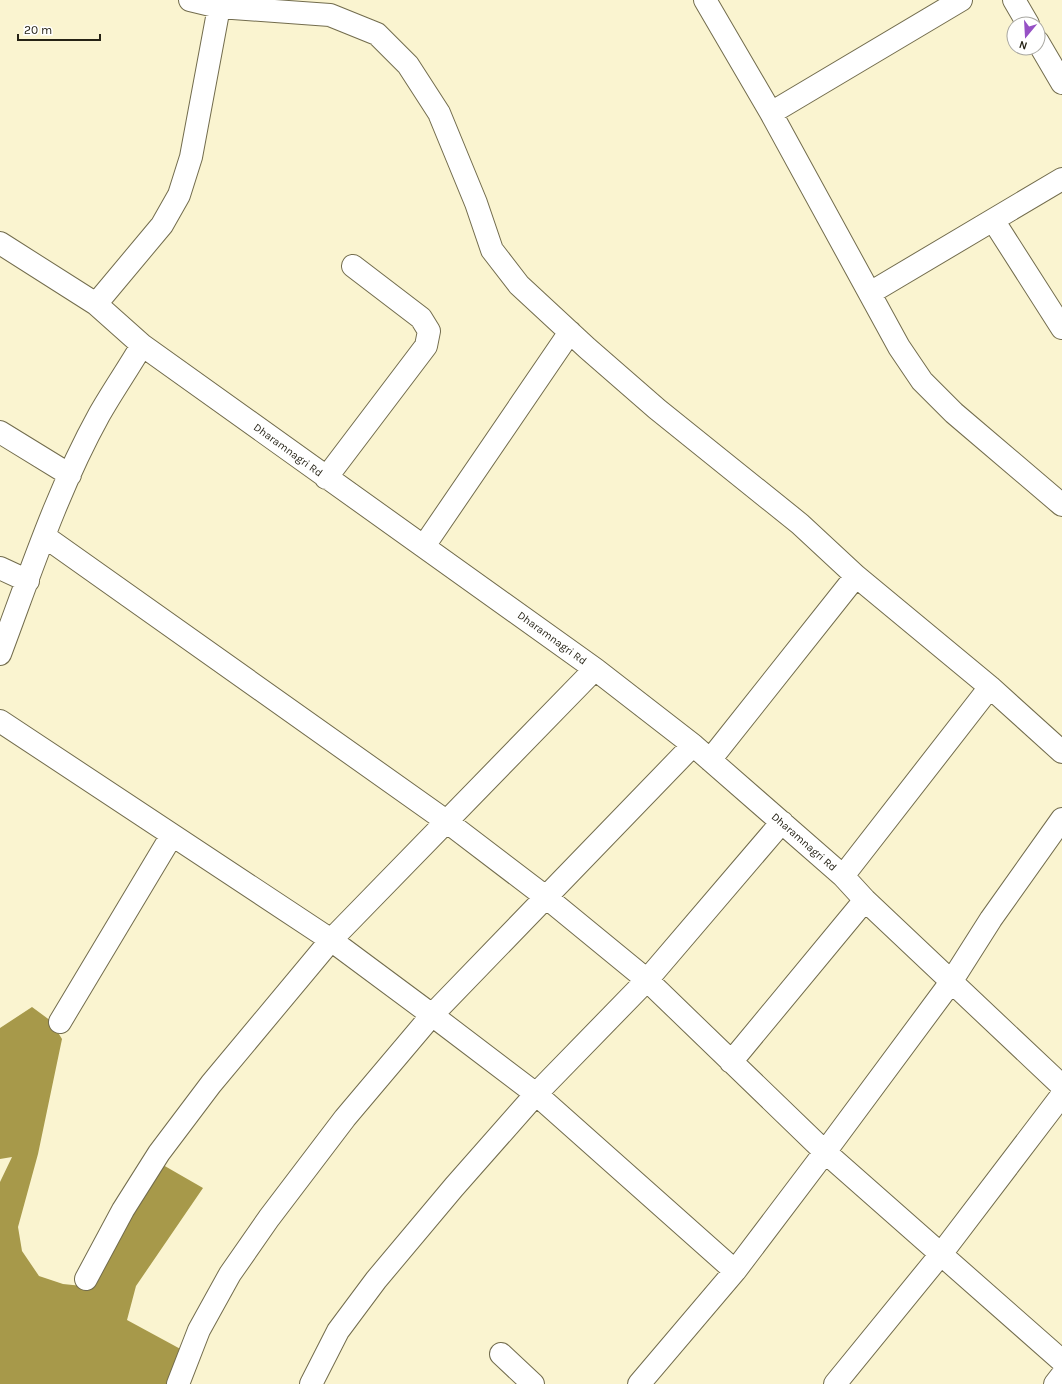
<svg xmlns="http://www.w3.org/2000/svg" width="1062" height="1384" font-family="Karla,sans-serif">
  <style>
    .water { fill: #a7994a }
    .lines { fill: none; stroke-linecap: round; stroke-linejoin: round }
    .minor-casing { stroke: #726c4d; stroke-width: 24 }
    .minor { stroke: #fff; stroke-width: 22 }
    .labels { text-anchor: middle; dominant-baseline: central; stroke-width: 3; stroke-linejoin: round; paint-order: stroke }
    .street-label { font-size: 11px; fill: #252215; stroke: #fff }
  </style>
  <rect width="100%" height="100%" fill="#faf4d0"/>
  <path class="water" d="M32 1007 51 1021 62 1039 38 1154 18 1227 22 1251 39 1276 63 1284 92 1287 126 1225 163 1165 203 1188 136 1286 127 1320 186 1352 173 1384H0V1182L12 1157 0 1159V1028Z"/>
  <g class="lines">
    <defs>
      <path id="minor" d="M190 0 219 7 330 15 377 34 408 65 439 113 476 203 492 250 519 285 587 348 657 409 800 524 856 576 990 687 1062 752
        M705 0 771 113 899 347 922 381 954 413 1062 505
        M1014 0 1028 24
        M1038 42 1062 83
        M771 113 961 0
        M993 220 1062 328
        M0 243 96 304 142 345 595 669 693 745 843 876 865 900 1062 1086
        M870 293 1062 179
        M96 304 162 225 179 195 191 157 219 7
        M0 432 70 475
        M326 478 426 346 429 331 421 318 353 266
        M44 536 446 821 547 898 647 980 825 1152 1062 1361
        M424 546 570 332
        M0 568 28 581
        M0 654C30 574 57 491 99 415 112 392 128 369 142 345
        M0 721 331 940 432 1015 536 1094 735 1271
        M710 760 856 576
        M843 876 990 687
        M60 1022 172 835
        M731 1062 865 900
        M86 1279 123 1210 159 1153 211 1084 331 940 595 669
        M501 1354 533 1384
        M178 1384 199 1330 230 1274 269 1218 345 1118 432 1015 693 745
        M311 1384 338 1331 376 1280 454 1187 536 1094 647 980 782 822
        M639 1384 735 1271 825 1152 951 982 991 919 1062 819
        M835 1384 941 1254 1062 1095
        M1055 1384 1062 1375"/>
    </defs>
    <use href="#minor" class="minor-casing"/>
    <use href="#minor" class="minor"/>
  </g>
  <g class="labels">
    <g class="street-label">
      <text transform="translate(288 450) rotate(36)">Dharamnagri Rd</text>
      <text transform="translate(552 638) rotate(36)">Dharamnagri Rd</text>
      <text transform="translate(804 842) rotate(41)">Dharamnagri Rd</text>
    </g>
  </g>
  <g transform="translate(1026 36) rotate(198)"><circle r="19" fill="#ffffff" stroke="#a8a7a1"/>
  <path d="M0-3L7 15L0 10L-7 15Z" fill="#9651c5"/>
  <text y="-6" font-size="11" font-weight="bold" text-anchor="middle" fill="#252215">N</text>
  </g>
  <path d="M18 34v6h82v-6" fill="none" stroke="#252215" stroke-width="2"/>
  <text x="24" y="34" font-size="12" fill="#252215" stroke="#ffffff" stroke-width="3" paint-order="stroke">20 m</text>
</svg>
